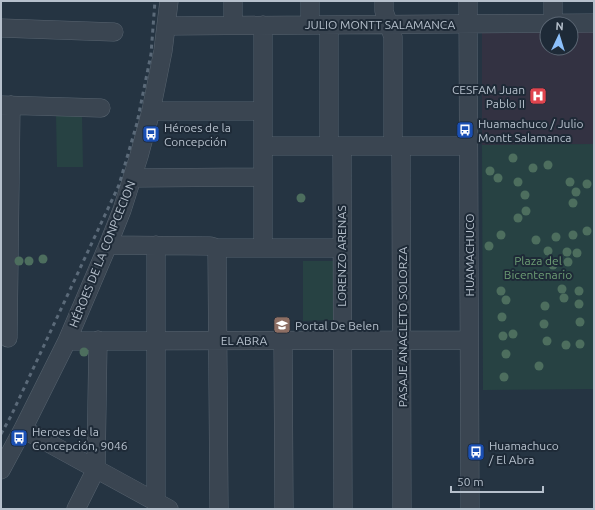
<svg xmlns="http://www.w3.org/2000/svg" width="595" height="510" font-family="Ubuntu,sans-serif">
  <style>
    .medical { fill: #333242 }
    .green { fill: #274243 }
    .lines { fill: none; stroke-linecap: round; stroke-linejoin: round }
    .minor-casing { stroke: #57636f; stroke-width: 19 }
    .minor { stroke: #3a4551; stroke-width: 18 }
    .rail { stroke: #5b6a79; stroke-width: 3; stroke-dasharray: 4 4; stroke-linecap: butt }
    .tree { fill: #4d6e5e }
    .labels { text-anchor: middle; dominant-baseline: central; stroke-width: 4; stroke-linejoin: round; paint-order: stroke }
    .street-label { font-size: 12px; fill: #b6c0cc; stroke: #1e2a37 }
    .poi-label { font-size: 12px; fill: #b6c0cc; stroke: #1e2a37; text-anchor: start }
    .park-label { font-size: 12px; fill: #6d9d74; stroke: #1e2a37 }
  </style>
  <rect width="100%" height="100%" fill="#253442"/>
  <path class="medical" d="M482 30H547V48H571V30H594V144L482 145Z"/>
  <path class="green" d="M82 115 83 167H57L56 116Z
    M594 144V389L483 390 482 145Z
    M303 261H334V320L303 321Z"/>
  <g class="lines">
    <defs>
      <path id="minor" d="M233 1V25
        M310 1V25
        M384 1V11L393 37V146
        M468 1 470 509
        M553 1V23
        M263 25V248
        M329 25V146
        M167 26 594 23
        M1 28 114 32
        M1 105 101 108
        M151 111H263
        M263 146H468
        M342 146 343 509
        M401 146 402 509
        M133 178 263 177
        M108 245 210 246 217 248H341
        M156 245V502
        M217 248 219 509
        M8 338 11 105
        M283 340 284 509
        M67 341 469 340
        M23 429 169 509
        M1 470 23 429 67 341 108 245 122 210 139 156 151 111 163 51 169 1
        M76 509 96 469 98 340"/>
    </defs>
    <use href="#minor" class="minor-casing"/>
    <use href="#minor" class="minor"/>
    <path class="rail" d="M1 434 11 416 119 185 137 123 151 54 155 1"/>
  </g>
  <g class="tree">
    <circle cx="513" cy="158" r="4.5"/>
    <circle cx="548" cy="165" r="4.5"/>
    <circle cx="533" cy="168" r="4.5"/>
    <circle cx="490" cy="171" r="4.5"/>
    <circle cx="498" cy="178" r="4.5"/>
    <circle cx="518" cy="182" r="4.5"/>
    <circle cx="570" cy="182" r="4.5"/>
    <circle cx="587" cy="184" r="4.5"/>
    <circle cx="576" cy="192" r="4.5"/>
    <circle cx="525" cy="195" r="4.5"/>
    <circle cx="301" cy="198" r="4.5"/>
    <circle cx="573" cy="203" r="4.5"/>
    <circle cx="526" cy="211" r="4.5"/>
    <circle cx="518" cy="218" r="4.5"/>
    <circle cx="587" cy="231" r="4.5"/>
    <circle cx="501" cy="235" r="4.5"/>
    <circle cx="573" cy="235" r="4.5"/>
    <circle cx="556" cy="237" r="4.5"/>
    <circle cx="536" cy="240" r="4.5"/>
    <circle cx="489" cy="246" r="4.5"/>
    <circle cx="548" cy="251" r="4.5"/>
    <circle cx="567" cy="252" r="4.5"/>
    <circle cx="577" cy="253" r="4.5"/>
    <circle cx="43" cy="259" r="4.5"/>
    <circle cx="19" cy="261" r="4.5"/>
    <circle cx="29" cy="261" r="4.5"/>
    <circle cx="568" cy="262" r="4.5"/>
    <circle cx="553" cy="265" r="4.5"/>
    <circle cx="562" cy="289" r="4.5"/>
    <circle cx="501" cy="291" r="4.5"/>
    <circle cx="579" cy="291" r="4.5"/>
    <circle cx="564" cy="298" r="4.5"/>
    <circle cx="506" cy="300" r="4.5"/>
    <circle cx="579" cy="304" r="4.5"/>
    <circle cx="545" cy="306" r="4.5"/>
    <circle cx="502" cy="317" r="4.5"/>
    <circle cx="580" cy="322" r="4.5"/>
    <circle cx="544" cy="324" r="4.5"/>
    <circle cx="513" cy="334" r="4.5"/>
    <circle cx="503" cy="336" r="4.5"/>
    <circle cx="547" cy="341" r="4.5"/>
    <circle cx="580" cy="344" r="4.5"/>
    <circle cx="566" cy="345" r="4.5"/>
    <circle cx="84" cy="352" r="4.5"/>
    <circle cx="506" cy="354" r="4.5"/>
    <circle cx="539" cy="366" r="4.5"/>
    <circle cx="504" cy="377" r="4.5"/>
  </g>
  <defs>
    <symbol id="hospital-square" viewBox="-11 -11 22 22"><rect x="-9" y="-9" width="18" height="18" rx="4" fill="#e0444e" stroke="#1e2a37"/><path d="M-5-5h3v3.5h4V-5h3V5h-3V1.5h-4V5h-3Z" fill="#fff"/></symbol>
    <symbol id="bus-square" viewBox="-11 -11 22 22"><rect x="-9" y="-9" width="18" height="18" rx="4" fill="#1a4fb4" stroke="#1e2a37"/><path d="M-5-6H5V4H4V6H2V4H-2V6H-4V4H-5ZM-3.5-4V0h7V-4ZM-3.5 1.2v1.5H-2V1.2ZM2 1.2v1.5H3.5V1.2Z" fill="#fff"/></symbol>
    <symbol id="school-square" viewBox="-11 -11 22 22"><rect x="-9" y="-9" width="18" height="18" rx="4" fill="#8d6e63" stroke="#1e2a37"/><path d="M0-5L7-2L0 1L-7-2ZM-4 1L0 2.5L4 1V4Q0 6-4 4Z" fill="#fff"/></symbol>
  </defs>
  <g fill-rule="evenodd">
    <use href="#hospital-square" x="528" y="86" width="20" height="20"/>
    <use href="#bus-square" x="455" y="120" width="20" height="20"/>
    <use href="#bus-square" x="141" y="124" width="20" height="20"/>
    <use href="#school-square" x="272" y="315" width="20" height="20"/>
    <use href="#bus-square" x="9" y="428" width="20" height="20"/>
    <use href="#bus-square" x="466" y="442" width="20" height="20"/>
  </g>
  <g class="labels">
    <g class="street-label">
      <text x="380" y="24">JULIO MONTT SALAMANCA</text>
      <text transform="translate(102 254) rotate(-68)">HÉROES DE LA CONPCECION</text>
      <text transform="translate(469 255) rotate(-90)">HUAMACHUCO</text>
      <text transform="translate(341 256) rotate(-90)">LORENZO ARENAS</text>
      <text transform="translate(402 327) rotate(-90)">PASAJE ANACLETO SOLORZA</text>
      <text x="244" y="340">EL ABRA</text>
    </g>
    <g class="poi-label">
      <text x="525" y="89" text-anchor="end">CESFAM Juan<tspan x="525" dy="14">Pablo II</tspan></text>
      <text x="478" y="123">Huamachuco / Julio<tspan x="478" dy="14">Montt Salamanca</tspan></text>
      <text x="164" y="127">Héroes de la<tspan x="164" dy="14">Concepción</tspan></text>
      <text x="295" y="325">Portal De Belen</text>
      <text x="32" y="431">Heroes de la<tspan x="32" dy="14">Concepción, 9046</tspan></text>
      <text x="489" y="445">Huamachuco<tspan x="489" dy="14">/ El Abra</tspan></text>
    </g>
    <g class="park-label">
      <text x="538" y="260">Plaza del<tspan x="538" dy="14">Bicentenario</tspan></text>
    </g>
  </g>
  <rect width="595" height="510" fill="none" stroke="#b6c0cc" stroke-width="4"/>
  <g transform="translate(559 36) rotate(4)"><circle r="19" fill="#1e2a37" stroke="#5b6673"/>
  <path d="M0-3L7 15L0 10L-7 15Z" fill="#8cc0fb"/>
  <text y="-6" font-size="11" font-weight="bold" text-anchor="middle" fill="#b6c0cc">N</text>
  </g>
  <path d="M451 486v6h92v-6" fill="none" stroke="#b6c0cc" stroke-width="2"/>
  <text x="457" y="486" font-size="12" fill="#b6c0cc" stroke="#1e2a37" stroke-width="3" paint-order="stroke">50 m</text>
</svg>
